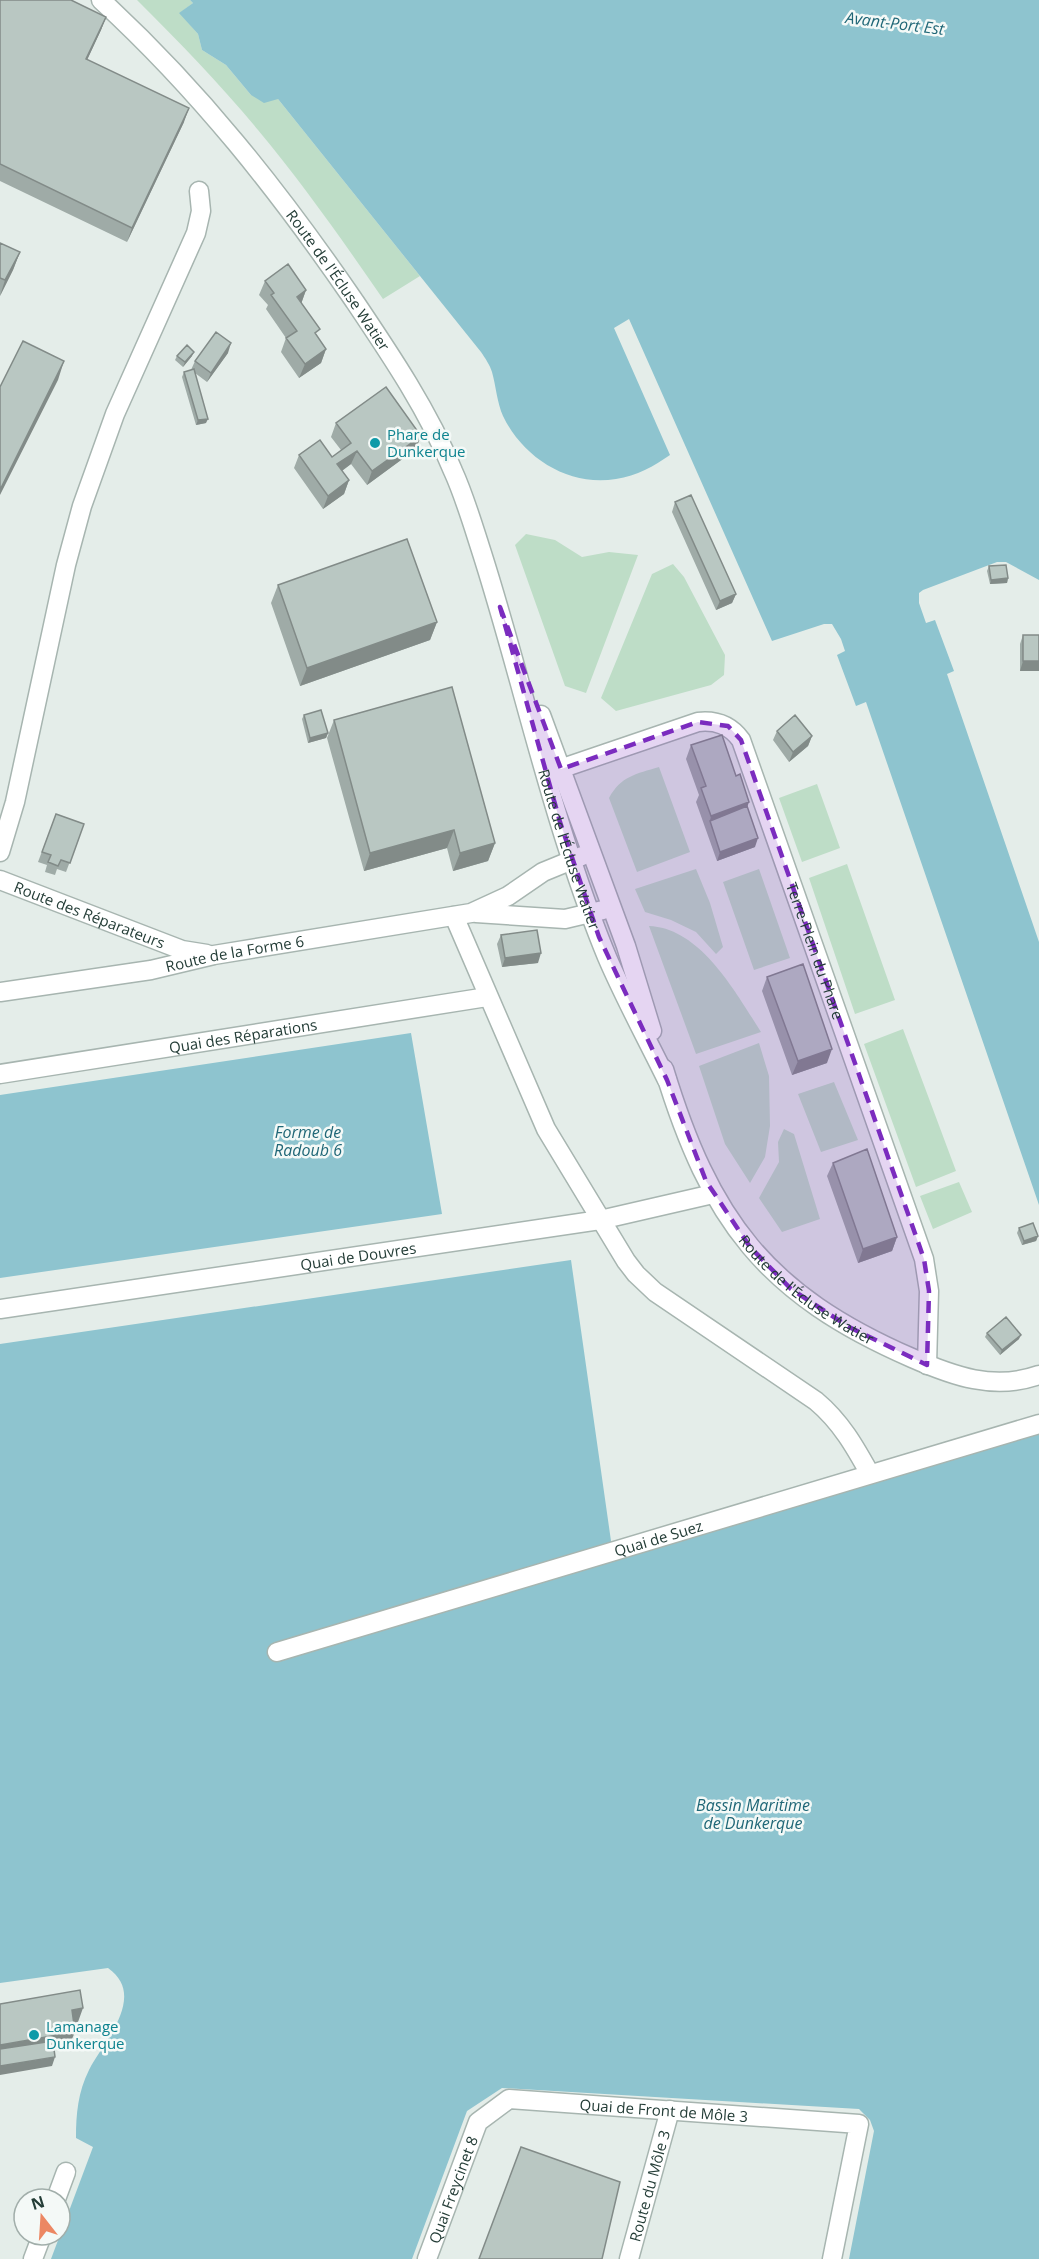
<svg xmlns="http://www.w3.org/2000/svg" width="1039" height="2259" font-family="'Open Sans',sans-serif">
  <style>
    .green { fill: #beddc7 }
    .water { fill: #8ec4cf }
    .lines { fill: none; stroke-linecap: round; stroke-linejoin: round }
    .minor-casing { stroke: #a7b5b0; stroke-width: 21 }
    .minor { stroke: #fff; stroke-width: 18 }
    .wall { fill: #9faba7 }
    .shaded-wall { fill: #828b88 }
    .building { fill: #b9c7c2; stroke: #828b88; stroke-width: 1.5 }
    .marked { fill: #7b2cbf; fill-opacity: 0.2; stroke: #7b2cbf; stroke-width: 4.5; stroke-dasharray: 12 8; stroke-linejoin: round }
    .culture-dot { fill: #0f9aa8; stroke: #f4f9f7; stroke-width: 2 }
    .labels { text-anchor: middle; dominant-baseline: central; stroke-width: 5; stroke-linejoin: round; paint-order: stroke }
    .street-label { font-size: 15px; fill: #243d37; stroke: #f4f9f7 }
    .culture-label { font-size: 15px; fill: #0d838f; stroke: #f4f9f7; text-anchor: start }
    .water-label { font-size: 16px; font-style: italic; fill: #206777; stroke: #f4f9f7 }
  </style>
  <rect width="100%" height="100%" fill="#e4ede9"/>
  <path class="green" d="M137 0H190L193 3 180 13 198 34 202 50 226 65 251 95 278 99 420 276 383 299C343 241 303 184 258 130 220 84 179 42 137 0Z
    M526 534 555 540 582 557 609 552 638 555 586 693 565 686 515 545Z
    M673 564 684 577 725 655 724 675 711 685 616 711 601 698 652 574Z
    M659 767 690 852 637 872 609 798C621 776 636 774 659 767Z
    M817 784 840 848 802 862 779 798Z
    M847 864 895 1000 855 1014 809 878Z
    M696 869 710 903 723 947 716 954 696 932 671 920 645 912 635 889Z
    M759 869 790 958 754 970 723 882Z
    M649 926C701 928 736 993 761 1032L696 1054Z
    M903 1029 956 1171 916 1187 864 1044Z
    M759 1043 769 1076 770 1126 765 1157 750 1183 725 1144 699 1066Z
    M834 1082 858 1140 821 1152 798 1094Z
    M784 1129 794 1134 820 1219 782 1232 759 1198 779 1162 778 1142Z
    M959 1182 972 1212 933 1229 920 1196Z"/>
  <path class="water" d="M190 0H1039V580L1006 562H997L923 590 919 593V603L926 623 935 620 954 671 947 674 1039 942V1205L866 702 856 706 837 655 845 651 841 639 832 624H824L772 641 629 319 614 328 670 455C654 466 637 476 616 479 569 487 523 458 503 416 497 403 496 386 492 372 490 365 485 358 481 352L278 99 264 103 251 95 226 65 202 50 198 34 179 13 193 3Z
    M411 1033 442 1214 0 1278V1095Z
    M571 1260 612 1548 269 1649 270 1659 1039 1429V2259H849L874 2131 870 2120 859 2109 502 2088 467 2111 412 2259H51L93 2147 76 2138C76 2114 78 2092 89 2070 103 2042 148 1996 108 1968L0 1983V1344Z"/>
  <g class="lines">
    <defs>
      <g id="minor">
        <path id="s1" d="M101 0C199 90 278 190 353 299 390 354 428 410 453 471 464 495 472 522 480 547 512 646 535 747 567 846 579 883 592 921 607 957 625 999 647 1039 667 1080"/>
        <path d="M541 715 626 946 652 1031"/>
        <path id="s2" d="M551 772 698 722C716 720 730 725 741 740L924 1259 929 1291 927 1365"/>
        <path d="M0 852 15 802 66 565 82 506 115 414 196 233 201 211 199 191"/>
        <path id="s3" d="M0 880 182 950 207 954"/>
        <path d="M476 913 565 919 603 910"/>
        <path d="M454 916 546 1129 626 1261 636 1274 655 1292 816 1401C841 1422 855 1447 870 1474"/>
        <path id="s4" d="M0 992 151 970 214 955 471 913 508 896 543 872 582 856"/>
        <path id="s5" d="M664 1069C710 1220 765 1294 912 1358 953 1376 994 1391 1039 1375"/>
        <path id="s6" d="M0 1074 487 997"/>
        <path id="s7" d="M0 1309 600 1220 713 1194"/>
        <path id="s8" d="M277 1652 1039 1424"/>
        <path d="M56 2199 66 2172"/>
        <path d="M33 2259 42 2235"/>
        <path id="s9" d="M427 2259 478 2122 509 2099 859 2124 832 2259"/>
        <path id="s10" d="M629 2259 670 2110"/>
      </g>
    </defs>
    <use href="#minor" class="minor-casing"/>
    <use href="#minor" class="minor"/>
  </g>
  <path class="wall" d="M0 0 106 17 101 30 87 60 184 122 127 242 0 181Z
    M0 243 20 252 13 270 0 296Z
    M265 281 306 290 301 304 317 336 326 349 321 363 299 378 281 352 286 338 266 309 268 305 259 295Z
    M228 353 207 382 195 373 206 423 196 425 182 377 184 372 191 370 195 361Z
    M177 356H192L183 367 175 360Z
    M336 423 416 449 367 485 351 464 342 471 349 480 344 494 323 509 294 468 299 455 332 457 341 450 331 437Z
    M675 502 736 594 732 603 716 610 672 512Z
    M989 566 1008 578 1007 583 990 584 987 571Z
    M278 585 437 622 430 640 300 686 271 603Z
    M1023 635H1039V671H1020V644Z
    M304 715 328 733 326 738 308 743 302 719Z
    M334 720 495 843 488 861 453 871 447 848 364 871 327 738Z
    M777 731 812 736 808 746 789 762 773 740Z
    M691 745 736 776 747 806 755 847 717 861 696 802 699 795 686 759Z
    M56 814 84 824 66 872 57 869 55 875 45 872 47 865 38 862Z
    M501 935 538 963 502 967 497 944Z
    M767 977 827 1063 792 1075 762 991Z
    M833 1163 897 1237 892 1251 858 1263 827 1176Z
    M1019 1228 1038 1236 1036 1241 1022 1245 1017 1233Z
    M987 1333 1019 1339 1000 1355 985 1337Z"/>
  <path class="shaded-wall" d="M106 17 101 30 81 73 86 59Z
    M189 108 184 122 127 242 132 228Z
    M20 252 13 270 0 296 5 280Z
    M306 290 301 304 297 297Z
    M231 343 228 353 207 382 211 373Z
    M326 349 321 363 299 378 305 364Z
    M194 352 192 356 183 367 185 362Z
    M64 361 58 380 0 495V490Z
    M208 419 206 423 196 425 198 420Z
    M421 436 416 449 367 485 372 471Z
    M357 451 351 464 332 478 337 464Z
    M349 480 344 494 323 509 328 496Z
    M1008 578 1007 583 990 584 991 580Z
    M736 594 732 603 716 610 720 601Z
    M437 622 430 640 300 686 307 668Z
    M1023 661H1039V671H1020Z
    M328 733 326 738 308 743 310 738Z
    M812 736 808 746 789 762 793 752Z
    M749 802 744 816 710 821 711 816Z
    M454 830 447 848 364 871 370 853Z
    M758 838 755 847 717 861 720 852Z
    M495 843 488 861 453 871 460 853Z
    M541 953 538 963 502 967 505 958Z
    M832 1049 827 1063 792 1075 798 1061Z
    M1038 1236 1036 1241 1022 1245 1024 1241Z
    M897 1237 892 1251 858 1263 863 1249Z
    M1021 1335 1019 1339 1000 1355 1002 1350Z
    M83 2008 78 2022 67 2024 72 2010Z
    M75 2032 69 2046 0 2058V2045Z
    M55 2057 52 2066 0 2075V2066Z"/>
  <path class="building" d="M0 0H71L106 17 86 59 189 108 132 228 0 164Z
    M0 243 20 252 5 280 0 278Z
    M288 264 306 290 297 297 320 329 315 333 326 349 305 364 286 338 297 331 271 295 274 293 265 281Z
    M216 332 231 343 211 373 195 361Z
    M23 341 64 361 0 490V387Z
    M187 345 194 352 185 362 177 356Z
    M194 369 208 419 198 420 184 372Z
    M386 387 421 436 372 471 357 451 337 464 349 480 328 496 299 455 320 440 332 457 351 443 336 423Z
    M691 495 736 594 720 601 675 502Z
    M407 539 437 622 307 668 278 585Z
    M1006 565 1008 578 991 580 989 566Z
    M1023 635H1039V661H1023Z
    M452 687 495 843 460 853 454 830 370 853 334 720Z
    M321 710 328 733 310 738 304 715Z
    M795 715 812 736 793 752 777 731Z
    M722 735 736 776 740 774 749 802 711 816 701 788 706 786 691 745Z
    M747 806 758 838 720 852 710 821Z
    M56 814 84 824 70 863 61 860 58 866 48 862 51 855 42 852Z
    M537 930 541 953 505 958 501 935Z
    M803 964 832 1049 798 1061 767 977Z
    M867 1149 897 1237 863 1249 833 1163Z
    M1033 1223 1038 1236 1024 1241 1019 1228Z
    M1006 1317 1021 1335 1002 1350 987 1333Z
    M80 1990 83 2008 72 2010 75 2032 0 2045V2004Z
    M53 2041 55 2057 0 2066V2049Z
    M521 2147 620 2182 602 2259H479Z"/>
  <path class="marked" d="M500 607 561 769 698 722 728 726 741 740 924 1259 929 1291 927 1365 849 1327 791 1289 750 1247 706 1181 667 1080 599 937 560 822Z"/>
  <g class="culture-dot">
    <circle cx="375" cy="443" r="6"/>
    <circle cx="34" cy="2035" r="6"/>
  </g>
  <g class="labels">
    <g class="street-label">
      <text stroke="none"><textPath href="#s1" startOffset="368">Route de l'Écluse Watier</textPath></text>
      <text stroke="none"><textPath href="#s1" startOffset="987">Route de l'Écluse Watier</textPath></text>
      <text stroke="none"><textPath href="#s3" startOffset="96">Route des Réparateurs</textPath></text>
      <text stroke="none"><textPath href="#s2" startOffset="428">Terre-Plein du Phare</textPath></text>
      <text stroke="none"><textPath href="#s4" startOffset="238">Route de la Forme 6</textPath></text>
      <text stroke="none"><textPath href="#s6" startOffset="246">Quai des Réparations</textPath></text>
      <text stroke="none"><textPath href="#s7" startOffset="362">Quai de Douvres</textPath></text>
      <text stroke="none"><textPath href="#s5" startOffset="270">Route de l'Écluse Watier</textPath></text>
      <text stroke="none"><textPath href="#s8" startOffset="398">Quai de Suez</textPath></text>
      <text stroke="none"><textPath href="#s9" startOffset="340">Quai de Front de Môle 3</textPath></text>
      <text stroke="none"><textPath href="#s10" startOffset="76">Route du Môle 3</textPath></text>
      <text stroke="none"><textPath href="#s9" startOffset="74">Quai Freycinet 8</textPath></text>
    </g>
    <g class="culture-label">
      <text x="387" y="434">Phare de<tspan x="387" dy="17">Dunkerque</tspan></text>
      <text x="46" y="2026">Lamanage<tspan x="46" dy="17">Dunkerque</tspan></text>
    </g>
    <g class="water-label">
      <text transform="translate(895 23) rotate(7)">Avant-Port Est</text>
      <text x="308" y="1132">Forme de<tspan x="308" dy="18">Radoub 6</tspan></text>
      <text x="753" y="1805">Bassin Maritime<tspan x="753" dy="18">de Dunkerque</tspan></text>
    </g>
  </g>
  <g transform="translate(42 2217) rotate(343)"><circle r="28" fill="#f4f9f7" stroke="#a1aeaa" stroke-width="1.5"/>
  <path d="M0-4.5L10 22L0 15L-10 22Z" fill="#ec8763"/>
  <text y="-9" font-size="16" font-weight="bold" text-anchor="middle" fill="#243d37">N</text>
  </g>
</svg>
